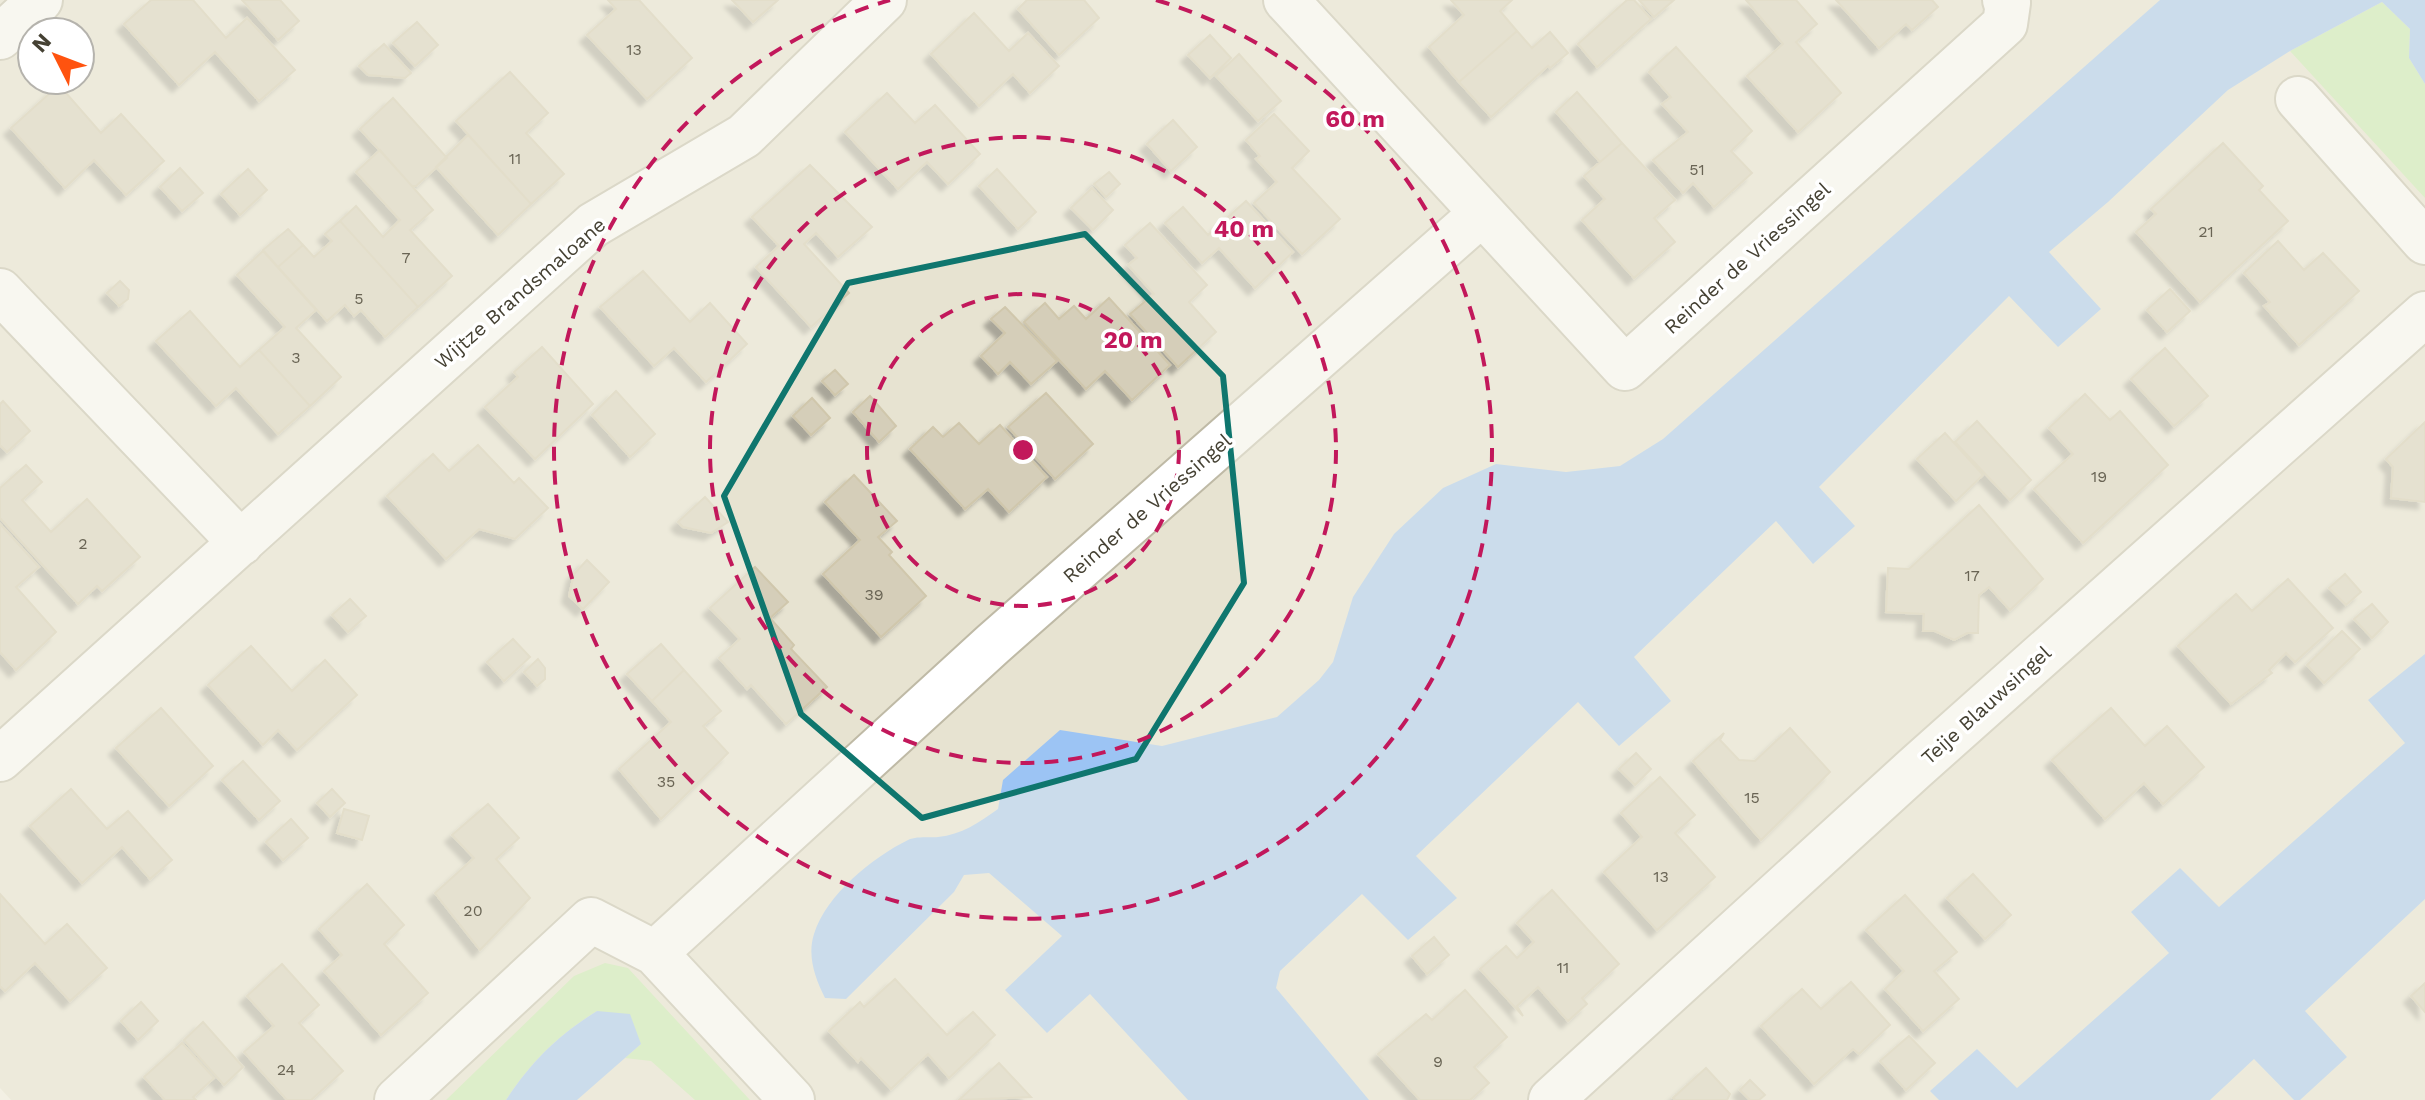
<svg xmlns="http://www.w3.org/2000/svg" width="2425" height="1100" font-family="'Work Sans',sans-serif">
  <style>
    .residential { fill: #e7e3d1; fill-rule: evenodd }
    .green { fill: #c4eaaa }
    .water { fill: #9cc4f4 }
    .building { fill: #d5ceb9; stroke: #d0c7ac; stroke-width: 2; filter: url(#shadow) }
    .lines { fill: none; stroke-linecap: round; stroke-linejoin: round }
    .street-casing { stroke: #bfbaa6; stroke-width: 48 }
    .street { stroke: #fff; stroke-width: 44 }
    .marked { fill: none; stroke: #0f766e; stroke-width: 6; stroke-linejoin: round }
    .ring { fill: none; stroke: #c2185b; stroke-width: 4; stroke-dasharray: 14 10 }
    .labels { text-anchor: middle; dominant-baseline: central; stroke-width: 7; stroke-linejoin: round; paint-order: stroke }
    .number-label { font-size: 16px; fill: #696454 }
    .street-label { font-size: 20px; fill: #454133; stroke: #fff }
    .centre { fill: #c2185b; stroke: #fff; stroke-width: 4 }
    .ring-label { font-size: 24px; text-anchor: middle; font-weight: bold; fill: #c2185b; stroke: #fff; stroke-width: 7; stroke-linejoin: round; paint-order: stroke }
  </style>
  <defs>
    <filter id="shadow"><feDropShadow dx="-7" dy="7" stdDeviation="2" flood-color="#0004"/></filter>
  </defs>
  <rect width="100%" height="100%" fill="#f3f0e4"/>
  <path class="residential" d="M0 0H2425V1100H11L0 1088ZM32 32H80V80H32Z"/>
  <path class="green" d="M2382 2 2410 29 2409 58 2425 84V198L2290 51Z
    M605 963 628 968 750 1100H695L651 1061 625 1058 641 1044 597 1011C558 1035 531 1062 506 1100H446L574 976Z"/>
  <path class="water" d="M2160 0H2425V84L2409 58 2410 29 2382 2 2290 51 2228 90 2108 202 2049 252 2101 309 2058 347 2009 296 1819 487 1855 526 1813 564 1776 521 1634 657 1671 701 1619 746 1578 702 1416 856 1457 898 1408 940 1362 894 1280 971 1276 988 1369 1100H1188L1090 994 1047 1033 1005 990 1062 936 989 873 964 875 954 892 846 999 825 998C815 978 807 956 814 934 826 895 873 857 908 840 916 836 929 838 938 837 961 835 980 822 998 809L1003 780 1060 730 1162 746 1277 717 1319 680 1333 662 1353 597 1394 534 1443 488 1496 464 1566 472 1620 466 1663 439Z
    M2425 654V899L2305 1011 2347 1057 2300 1100H2294L2254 1059 2210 1100H1939L1930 1091 1977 1049 2017 1088 2169 953 2131 912 2180 868 2219 907 2405 743 2368 700Z
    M597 1011 630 1014 641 1044 577 1100H506C531 1062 558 1035 597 1011Z"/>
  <path class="building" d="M151 0H193L226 38 247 18 295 70 259 101 215 52 179 85 124 24Z
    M242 0H280L299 21 278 40Z
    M608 0H639L692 58 647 99 587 35 616 9Z
    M732 0H778L753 22Z
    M1027 0H1084L1099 18 1059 55 1018 9Z
    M1451 0H1512L1500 11 1517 31 1459 82 1429 47 1464 15Z
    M1627 0H1634L1651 19 1597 67 1578 44Z
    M1639 0H1674L1654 17Z
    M1746 0H1796L1817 24 1796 42 1841 93 1798 132 1747 76 1783 44Z
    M1836 0H1932L1938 7 1912 30 1906 24 1879 48Z
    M974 13 1009 51 1028 33 1059 66 1030 93 1013 74 979 106 931 54Z
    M417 22 438 45 415 66 393 43Z
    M1517 31 1532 48 1550 32 1568 53 1550 68 1548 66 1491 117 1459 82Z
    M1210 35 1231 58 1210 78 1188 55Z
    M384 44 411 73 405 78 368 75 359 66Z
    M1676 47 1752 131 1731 151 1752 173 1714 207 1693 183 1683 193 1653 160 1688 132 1662 104 1671 97 1649 72Z
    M1239 54 1281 101 1258 121 1216 76Z
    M510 72 548 113 526 133 564 174 531 204 456 121Z
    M59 85 101 133 121 114 164 161 126 195 94 160 65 188 11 128Z
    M1577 92 1622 143 1600 162 1556 112Z
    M887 93 915 123 935 105 980 154 948 184 927 162 898 189 845 132Z
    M393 98 447 158 416 186H412L360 129Z
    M1274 114 1309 151 1292 168 1340 219 1302 254 1254 203 1277 182 1256 159 1260 156 1246 140Z
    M1173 120 1197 147 1171 171 1147 144Z
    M468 135 531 204 498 235 436 167Z
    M1622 143 1675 200 1654 218 1675 242 1634 278 1582 220 1605 199 1584 176Z
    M2223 143 2263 186 2259 190 2288 221 2200 302 2136 232 2156 214 2151 209Z
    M380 150 433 210 410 230 452 276 418 307 340 221 356 206 383 237 400 220 356 172Z
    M810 165 872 227 838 257 816 233 804 244 849 293 811 327 756 267 779 246 752 217Z
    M180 168 203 193 182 211 160 187Z
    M248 169 267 190 240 215 221 194Z
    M997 169 1036 212 1018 229 979 186Z
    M1109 172 1120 184 1106 197 1094 184Z
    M1092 188 1113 210 1093 230 1071 208Z
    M1246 201 1293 252 1255 288 1219 248 1202 263 1165 223 1183 207 1208 235Z
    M340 221 418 307 385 337 361 310 354 316 345 305 327 321 278 267 303 245 314 257 332 241 325 234Z
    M1150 223 1207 285 1189 302 1216 332 1178 367 1130 314 1154 294 1128 265 1137 258 1125 245Z
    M288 229 303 245 278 267 263 250Z
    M2278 241 2304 270 2323 253 2359 291 2299 345 2264 306 2270 302 2244 273Z
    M263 251 316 310 296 328 341 377 310 406 259 350 285 327 237 275Z
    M643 271 690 322 710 303 747 344 706 382 674 348 654 366 600 307Z
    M120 281 129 290 128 299 119 306 107 293Z
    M2170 289 2190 311 2167 332 2147 310Z
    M1109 298 1170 365 1132 400 1105 371 1086 389 1024 322 1045 303 1059 319 1074 306 1086 319Z
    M1005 307 1057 361 1031 384 1010 362 998 374 981 356 1005 333 991 319Z
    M190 311 240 367 259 350 310 406 278 434 236 388 216 406 156 341Z
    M542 347 593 404 535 459 485 407 518 377 514 372Z
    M2165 348 2208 396 2174 426 2131 379Z
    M835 370 848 384 835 395 822 381Z
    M616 391 655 434 630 457 592 415Z
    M1046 393 1093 444 1055 479 1008 427Z
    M2085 394 2110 420 2120 411 2168 465 2083 543 2034 489 2073 454 2049 428Z
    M870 396 896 426 879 442 853 412Z
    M812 398 830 418 811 435 793 416Z
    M3 401 30 431 7 452 0 445V404Z
    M1977 421 2031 480 2010 500 1955 442Z
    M2425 422V502L2391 498 2393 467 2386 459Z
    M959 423 979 444 1000 425 1047 477 1009 512 988 489 965 509 910 449 933 427 943 437Z
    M1945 433 1983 475 1956 501 1917 459Z
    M478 445 514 483 519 478 548 508 515 539 479 529 446 559 387 496 433 454 449 471Z
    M26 465 42 482 22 500 51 532 87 499 140 557 102 591 97 586 78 604 0 518V488Z
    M854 475 897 521 878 537 892 552 889 555 926 596 881 637 823 574 860 540 825 502Z
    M705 497 728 522 711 533 683 527 678 522Z
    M1979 505 2043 579 2010 610 1989 587 1979 595 1978 633H1967L1954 640 1935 631H1923L1924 614 1886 612 1888 568 1909 569Z
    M0 524 39 567 16 587 56 632 16 670 0 652Z
    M587 560 609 582 583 609 569 596 574 574Z
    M755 567 788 602 770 618 794 645 791 649 827 687 786 724 751 685 747 689 719 658 740 639 710 608Z
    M2345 574 2361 592 2346 605 2329 588Z
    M2288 579 2333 628 2295 662 2286 653 2269 670 2272 673 2231 704 2178 646 2236 594 2252 611Z
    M350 599 366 616 348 632 332 615Z
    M2372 604 2388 622 2372 638 2354 619Z
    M2342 631 2360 649 2324 683 2307 665Z
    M513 639 530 657 504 681 487 662Z
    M661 644 684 670 652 701 627 674Z
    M251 646 292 691 325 660 357 695 297 750 278 730 263 745 208 685Z
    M538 659 545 668V679L537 686 524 672Z
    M684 670 721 711 703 726 728 753 661 819 619 769 671 722 652 701Z
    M161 708 213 766 169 806 116 748Z
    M2111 708 2145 746 2167 726 2204 767 2163 804 2144 783 2105 819 2052 760Z
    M1790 728 1830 772 1761 840 1693 761 1724 733 1720 740 1739 760 1755 761Z
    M1636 753 1651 769 1635 785 1619 769Z
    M243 761 280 801 259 820 222 780Z
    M1660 777 1695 815 1675 833 1715 877 1657 930 1604 872 1642 837 1621 813Z
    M71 789 107 829 128 811 172 860 150 879 122 847 82 883 30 826Z
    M332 789 345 803 330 817 317 803Z
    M488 804 519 838 496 859 530 898 480 950 435 893 474 858 452 835Z
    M344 809 369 816 362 840 337 833Z
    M291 819 308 838 283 860 266 842Z
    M1973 874 2011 915 1985 939 1947 898Z
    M367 884 404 925 384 944 428 993 381 1035 324 971 342 955 319 929Z
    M1552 890 1619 964 1582 998 1587 1004 1568 1021 1538 987 1517 1006 1523 1016 1480 969 1506 946 1517 958 1534 942 1517 923Z
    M0 894 45 944 67 924 107 968 70 1001 35 963 5 991 0 986Z
    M1905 895 1957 952 1934 971 1959 999 1923 1031 1885 989 1904 971 1866 930Z
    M1434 937 1449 955 1427 974 1412 956Z
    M282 964 319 1005 299 1023 343 1071 311 1100H287L244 1052 274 1026 247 996Z
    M895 979 947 1035 973 1012 995 1035 949 1078 928 1054 891 1089 861 1058 858 1062 829 1031 860 1002 864 1007Z
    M1851 982 1890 1025 1859 1054 1853 1049 1814 1084 1761 1026 1802 989 1821 1009Z
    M2425 983V1012L2411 996Z
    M1465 990 1507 1037 1474 1067 1489 1083 1470 1100H1420L1378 1054 1426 1014 1432 1020Z
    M141 1002 158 1021 138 1040 121 1021Z
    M203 1022 243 1067 224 1085 184 1040Z
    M1909 1036 1935 1063 1906 1090 1880 1061Z
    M182 1043 214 1078 193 1097 196 1100H165L144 1077Z
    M999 1063 1031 1097 959 1100Z
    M1706 1068 1730 1094 1727 1100H1676L1673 1098Z
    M1750 1080 1765 1095 1759 1100H1750L1740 1090Z"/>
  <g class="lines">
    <defs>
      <path id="street" d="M1286 0 1625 368 2005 24 2008 3 2005 0
        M0 37 40 0
        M2298 99 2425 242
        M0 291 241 543
        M0 759 593 225 744 136 884 0
        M655 953 792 1100
        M397 1100 591 920 655 953 993 644 1480 215
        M1551 1100 1915 768 2425 314"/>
    </defs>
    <use href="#street" class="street-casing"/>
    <use href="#street" class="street"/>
  </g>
  <path d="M0 0H2425V1100H0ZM1085 234 1223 376 1244 583 1136 759 922 818 801 714 724 496 848 283Z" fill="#f3f0e4" fill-opacity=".55" fill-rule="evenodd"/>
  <path class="marked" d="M1085 234 1223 376 1244 583 1136 759 922 818 801 714 724 496 848 283Z"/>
  <g class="ring">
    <circle cx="1023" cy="450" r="156"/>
    <circle cx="1023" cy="450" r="313"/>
    <path d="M1156 0A469 469 0 1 1 890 0"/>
  </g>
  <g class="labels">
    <g class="number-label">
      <text x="634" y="49">13</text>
      <text x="515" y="158">11</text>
      <text x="1697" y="169">51</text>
      <text x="2206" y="231">21</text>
      <text x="406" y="257">7</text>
      <text x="359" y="298">5</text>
      <text x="296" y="357">3</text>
      <text x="2099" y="476">19</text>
      <text x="83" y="543">2</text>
      <text x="1972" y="575">17</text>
      <text x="874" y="594">39</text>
      <text x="666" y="781">35</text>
      <text x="1752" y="797">15</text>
      <text x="1661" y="876">13</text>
      <text x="473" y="910">20</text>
      <text x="1563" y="967">11</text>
      <text x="1438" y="1061">9</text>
      <text x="286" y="1069">24</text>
    </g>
    <g class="street-label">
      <text transform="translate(1747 258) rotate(-42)">Reinder de Vriessingel</text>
      <text transform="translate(520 293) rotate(-41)">Wijtze Brandsmaloane</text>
      <text transform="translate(1147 508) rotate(-41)">Reinder de Vriessingel</text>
      <text transform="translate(1986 705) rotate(-42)">Teije Blauwsingel</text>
    </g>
  </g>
  <circle cx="1023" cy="450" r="12" class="centre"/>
  <g class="ring-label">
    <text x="1355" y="127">60 m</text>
    <text x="1244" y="237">40 m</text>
    <text x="1133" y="348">20 m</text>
  </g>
  <g transform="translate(56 56) rotate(312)"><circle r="38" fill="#ffffff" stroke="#b5b3ad" stroke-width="2"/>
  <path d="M0-6L14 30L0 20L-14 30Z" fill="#ff530f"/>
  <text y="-12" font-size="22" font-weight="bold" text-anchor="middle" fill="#454133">N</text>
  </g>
</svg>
